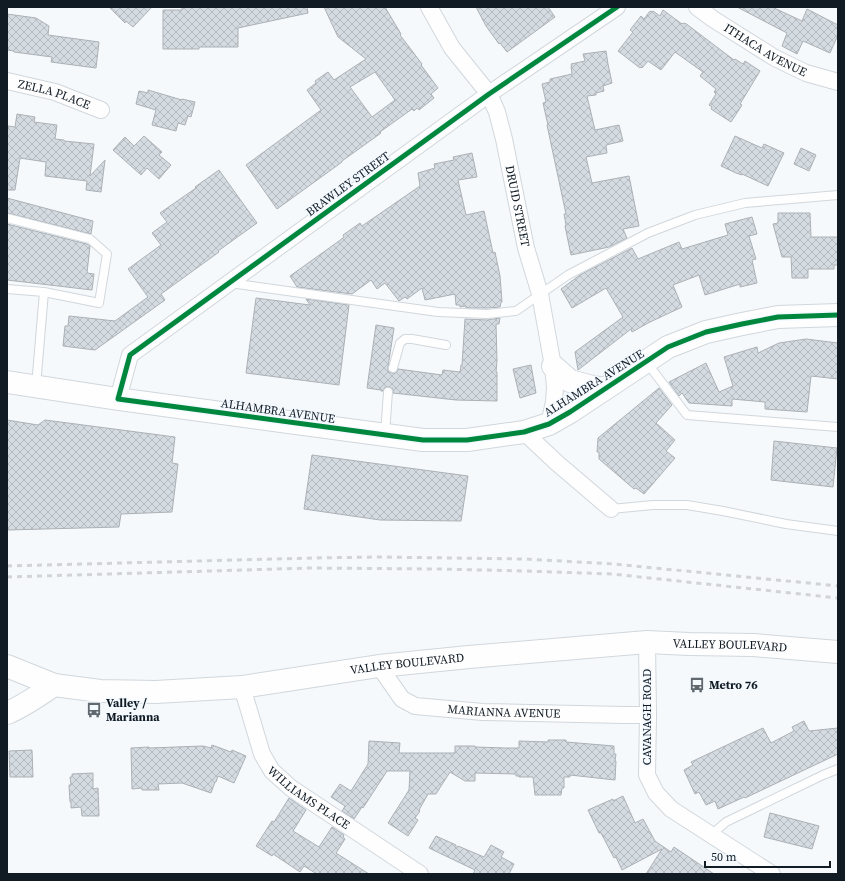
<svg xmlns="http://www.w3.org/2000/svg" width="845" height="881" font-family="'Source Serif 4',serif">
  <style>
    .building { fill: url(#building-cross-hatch); stroke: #abb1b6; fill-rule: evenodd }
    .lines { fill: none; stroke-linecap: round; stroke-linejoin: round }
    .lane-casing { stroke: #d0d7dd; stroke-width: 10 }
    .street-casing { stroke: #d0d7dd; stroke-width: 18 }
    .secondary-casing { stroke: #d0d7dd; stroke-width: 24 }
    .primary-casing { stroke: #d0d7dd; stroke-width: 24 }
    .lane { stroke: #fefefe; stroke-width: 8 }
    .street { stroke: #fefefe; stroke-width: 16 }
    .secondary { stroke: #fefefe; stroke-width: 22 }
    .primary { stroke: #fefefe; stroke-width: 22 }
    .rail { stroke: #d1d3d4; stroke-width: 3; stroke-dasharray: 5 5; stroke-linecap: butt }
    .cycleway-casing { stroke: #f3f9fe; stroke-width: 8 }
    .cycleway { stroke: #00873e; stroke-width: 5 }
    .labels { text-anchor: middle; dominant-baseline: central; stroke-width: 3; stroke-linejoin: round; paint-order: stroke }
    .street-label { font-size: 12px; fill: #111b24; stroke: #f3f9fe }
    .poi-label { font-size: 12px; font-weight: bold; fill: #111b24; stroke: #f3f9fe; text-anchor: start }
  </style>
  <defs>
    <pattern id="building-cross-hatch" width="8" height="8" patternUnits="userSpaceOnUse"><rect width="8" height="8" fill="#d4dbe1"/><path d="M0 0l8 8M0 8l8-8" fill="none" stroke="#b5bbc1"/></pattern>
  </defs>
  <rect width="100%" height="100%" fill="#f6f9fb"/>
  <path class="building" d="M109 7H152L133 27 126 21 125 23Z
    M182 7H307L308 13 238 28V47H199V49H163V10H182Z
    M324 7H385L401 34 400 35 422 64 421 65 438 88 431 94 434 98 419 110 417 108 414 111 412 109 380 132 381 133 342 161V162L277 209 246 165 321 110 307 90 316 83 315 81 328 72 334 80 366 59 338 37ZM375 72 395 100 372 117 350 87Z
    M476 7H548L555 17 507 52 500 43 499 44 486 26Z
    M737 7H772L802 21 807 9 838 25V35L830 53 803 41 797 54 782 46 787 33Z
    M663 10 682 24 683 23 685 24V23L734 60 735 59 743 64 745 61 760 71 740 104 742 105 731 122 711 109 712 107 709 105 716 94 714 92 716 89 700 76 703 72 675 52 661 70 648 61 642 68 641 67 640 68 618 51 633 32 630 30 641 16 644 19 650 11 652 12 653 11 660 16Z
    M7 14 36 18 49 26 48 35 99 42 96 68 51 62 52 57 14 52V51L7 50Z
    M606 51 608 64 612 83 603 86 604 91 596 93V95L587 96 595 130 619 125 623 141 606 145 607 153 586 157 592 183 629 176 639 226 623 229 627 238 609 247 571 255 565 226 566 225 564 214H566L547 125H548L543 103 546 102 542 84 550 82V79L572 74 571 66H572L571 64 585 61 583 54Z
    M148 90 182 100V99L195 102 191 117 188 116 185 125 178 123 176 131 152 125 156 110 136 104 139 91 148 93Z
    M17 114 35 117 34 122 57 125 55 139 64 140V141L94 144 90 176 105 160 101 192 86 190 87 181 45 176 46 162 20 158 15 190H7V130H8V126L15 127Z
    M144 136 162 152 159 155 171 165 159 179 147 168 141 175 113 150 125 137 134 146Z
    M735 136 762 148 764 144 784 153 768 186 742 174V175L736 173 721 166Z
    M801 148 816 155 809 171 794 164Z
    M472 153 477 177 458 180 466 215 484 211 493 253 495 252 500 276 502 302H501L500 307 487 308H466V306L460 307V305H456L455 294 425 300 422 288 407 299 405 297 399 301 385 283 377 289 371 280 352 294 297 287 290 276 339 241 344 237 343 235 353 228 360 223 362 226 420 186 418 173 435 168 434 164 454 160 453 157Z
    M219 170 257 223 218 251 219 252 161 294 165 300 95 350 63 346 65 326H68L69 316 115 321 148 297 128 269 161 245 152 233 167 222 160 213 196 188 195 187Z
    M7 198 93 221 91 234 7 213Z
    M778 213H810L811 237H838V265H834V269H808V278H792L791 257H782L773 224 778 223Z
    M752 217 757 234 749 236 756 259 752 260 757 283 740 287V284L705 295 699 275 673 285 682 307 648 323 632 332 631 329 578 370 575 352 623 317 606 288 572 308 561 289 580 275 632 248 638 259 679 242 682 249 728 235 725 224Z
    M7 224 87 244 90 246 87 273 94 274 92 290 7 280Z
    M256 298 310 305 306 299 349 305 339 385 246 373Z
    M500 318 499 324H496L497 361 496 372H497V401L456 400 393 393V389L389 387H385L383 391H381V390L367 388 376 325 394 328 388 367V370L389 372 392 373H395L397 372 398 369 442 375 443 370 460 372 461 365H462L465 319 487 320Z
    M806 339 838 343V379L811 376 807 412 765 409V402L732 399V406L689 403 682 393 679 396 669 382 706 363 719 392 733 386 724 357 757 347 758 353 779 343Z
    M531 365 536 393 520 398 513 369Z
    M659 388 672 405 656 423 675 440 666 451 675 458 644 494 636 488 634 489 599 459V452H597L598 438Z
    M7 420 38 425 45 420 175 437 172 463 178 464 172 512 121 514 119 527 7 530Z
    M774 441 837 448 833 487 771 480Z
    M312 455 468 476 461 521 380 520 304 509Z
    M804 721 809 731 838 728V754L745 798 744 797 718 809 715 801 706 805 699 792 695 794 684 770 693 765 691 762 763 728 771 743 794 731 792 727Z
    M548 740H566V742L614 746V754H616L615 761H616L615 780 570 775V777H564V788H562L561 795H535L533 777H519V776H516V774L475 773V781H465L450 772 436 794H428L419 810 420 811 415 818 418 820 408 836 388 823 409 790 410 771H387L363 808 362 807 354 819 342 811 345 806 331 797 340 784 351 791 368 764 369 741 400 743 399 753H455V746H475V747L506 748H519V741L548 742Z
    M212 745 231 752 232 750 246 756 234 783 218 776 216 782H215L211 793 182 783 158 784 159 790H142V788L132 789 131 748 149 747V748L203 746 211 748Z
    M32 750 33 777H10L9 751Z
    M93 773V789L98 788 99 816H82L81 807 71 808V802H70L69 785H71L70 777H72V774Z
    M623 796 635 823 643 819 655 841 671 852 674 847 714 874H646L662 849 622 870 616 857 614 858 601 833H599L588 810 613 799V801Z
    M289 798 306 810 293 831 319 847 332 827 344 835 343 837 345 839 336 853 369 874H317L304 866 300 872 273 854 272 856 256 846 272 821 274 822Z
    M770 813 819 826 812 849 764 837Z
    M436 836 456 845V849L458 846 484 857 491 845 504 852 501 857 514 864 509 874H473L475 870 429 848Z"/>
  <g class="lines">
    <defs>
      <path id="lane" d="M7 218 90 239 107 254 99 303 44 292
        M230 283 438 312 487 314 516 311 568 275 648 233 695 215 745 203 838 195
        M7 289 44 292 36 386
        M647 363 687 415 838 427
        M393 368 400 343 405 339H412L446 345
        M385 434 388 392
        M611 509 653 505H687L723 511 786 524 838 531
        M711 835 726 822 823 775 838 769"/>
      <g id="street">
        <path id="s1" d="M429 7 452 48 489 94 497 112 504 139 526 248 540 294 553 366 555 387 554 402 549 424"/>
        <path id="s2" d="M697 7 713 19 775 58 806 73 838 82"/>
        <path id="s3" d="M7 81 55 92 101 110"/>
        <path d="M118 399 130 355 489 94 617 7"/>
        <path d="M524 432 557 463 611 509"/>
        <path d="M647 642 648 715 647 775 656 793 671 809 772 874"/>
        <path id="s4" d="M379 666 402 699 415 706 483 712 624 715H648"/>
        <path id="s5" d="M242 687 262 754 272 771 291 788 420 874"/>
      </g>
      <path id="secondary" d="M553 366 570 381 589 386 604 389
        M7 382 118 399 423 440H467L524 432 549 424 570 412 668 347 706 332 742 324 778 317 838 315"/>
      <g id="primary">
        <path id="s6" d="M7 666 54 685 100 691 156 692 242 687 379 666 469 657 647 642 689 644 753 645 838 652"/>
        <path d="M7 713C24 706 38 696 54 685"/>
      </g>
    </defs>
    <use href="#lane" class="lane-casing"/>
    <use href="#street" class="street-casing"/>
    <use href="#secondary" class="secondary-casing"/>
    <use href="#primary" class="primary-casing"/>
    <use href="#lane" class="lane"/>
    <use href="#street" class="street"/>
    <use href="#secondary" class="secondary"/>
    <use href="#primary" class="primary"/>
    <path class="rail" d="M7 566 312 558 378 557 525 559 614 564 838 586
      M7 577 311 568 437 569 526 571 612 574 838 598"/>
    <defs>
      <path id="cycleway" d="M617 7 489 94 130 355 118 399 423 440H467L524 432 549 424 570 412 668 347 706 332 742 324 778 317 838 315"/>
    </defs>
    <use href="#cycleway" class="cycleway-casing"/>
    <use href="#cycleway" class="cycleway"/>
  </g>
  <defs>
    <symbol id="bus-bare" viewBox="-9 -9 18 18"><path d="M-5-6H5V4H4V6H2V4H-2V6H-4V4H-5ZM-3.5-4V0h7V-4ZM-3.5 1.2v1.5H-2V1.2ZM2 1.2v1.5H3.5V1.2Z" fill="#61696f" stroke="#f3f9fe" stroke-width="2.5" paint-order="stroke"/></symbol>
  </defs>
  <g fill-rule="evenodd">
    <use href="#bus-bare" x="686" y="674" width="22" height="22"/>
    <use href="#bus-bare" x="83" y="699" width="22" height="22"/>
  </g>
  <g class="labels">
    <g class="street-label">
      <text stroke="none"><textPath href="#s2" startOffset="81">ITHACA AVENUE</textPath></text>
      <text stroke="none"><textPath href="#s3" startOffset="49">ZELLA PLACE</textPath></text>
      <text transform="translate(348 184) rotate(-36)">BRAWLEY STREET</text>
      <text stroke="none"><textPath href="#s1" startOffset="222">DRUID STREET</textPath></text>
      <text transform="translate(594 383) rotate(-32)">ALHAMBRA AVENUE</text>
      <text transform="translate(278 411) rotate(8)">ALHAMBRA AVENUE</text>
      <text stroke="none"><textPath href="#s6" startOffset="730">VALLEY BOULEVARD</textPath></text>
      <text stroke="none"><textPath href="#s6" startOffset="406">VALLEY BOULEVARD</textPath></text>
      <text stroke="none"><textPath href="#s4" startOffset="144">MARIANNA AVENUE</textPath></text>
      <text transform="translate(647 717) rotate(-90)">CAVANAGH ROAD</text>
      <text stroke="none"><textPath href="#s5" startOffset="135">WILLIAMS PLACE</textPath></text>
    </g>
    <g class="poi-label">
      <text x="709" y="685">Metro 76</text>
      <text x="106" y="703">Valley /<tspan x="106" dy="14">Marianna</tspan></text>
    </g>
  </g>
  <rect width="845" height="881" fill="none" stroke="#111b24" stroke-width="16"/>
  <path d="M705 861v6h125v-6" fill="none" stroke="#111b24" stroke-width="2"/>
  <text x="711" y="861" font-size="12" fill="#111b24" stroke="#f3f9fe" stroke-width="3" paint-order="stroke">50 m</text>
</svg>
